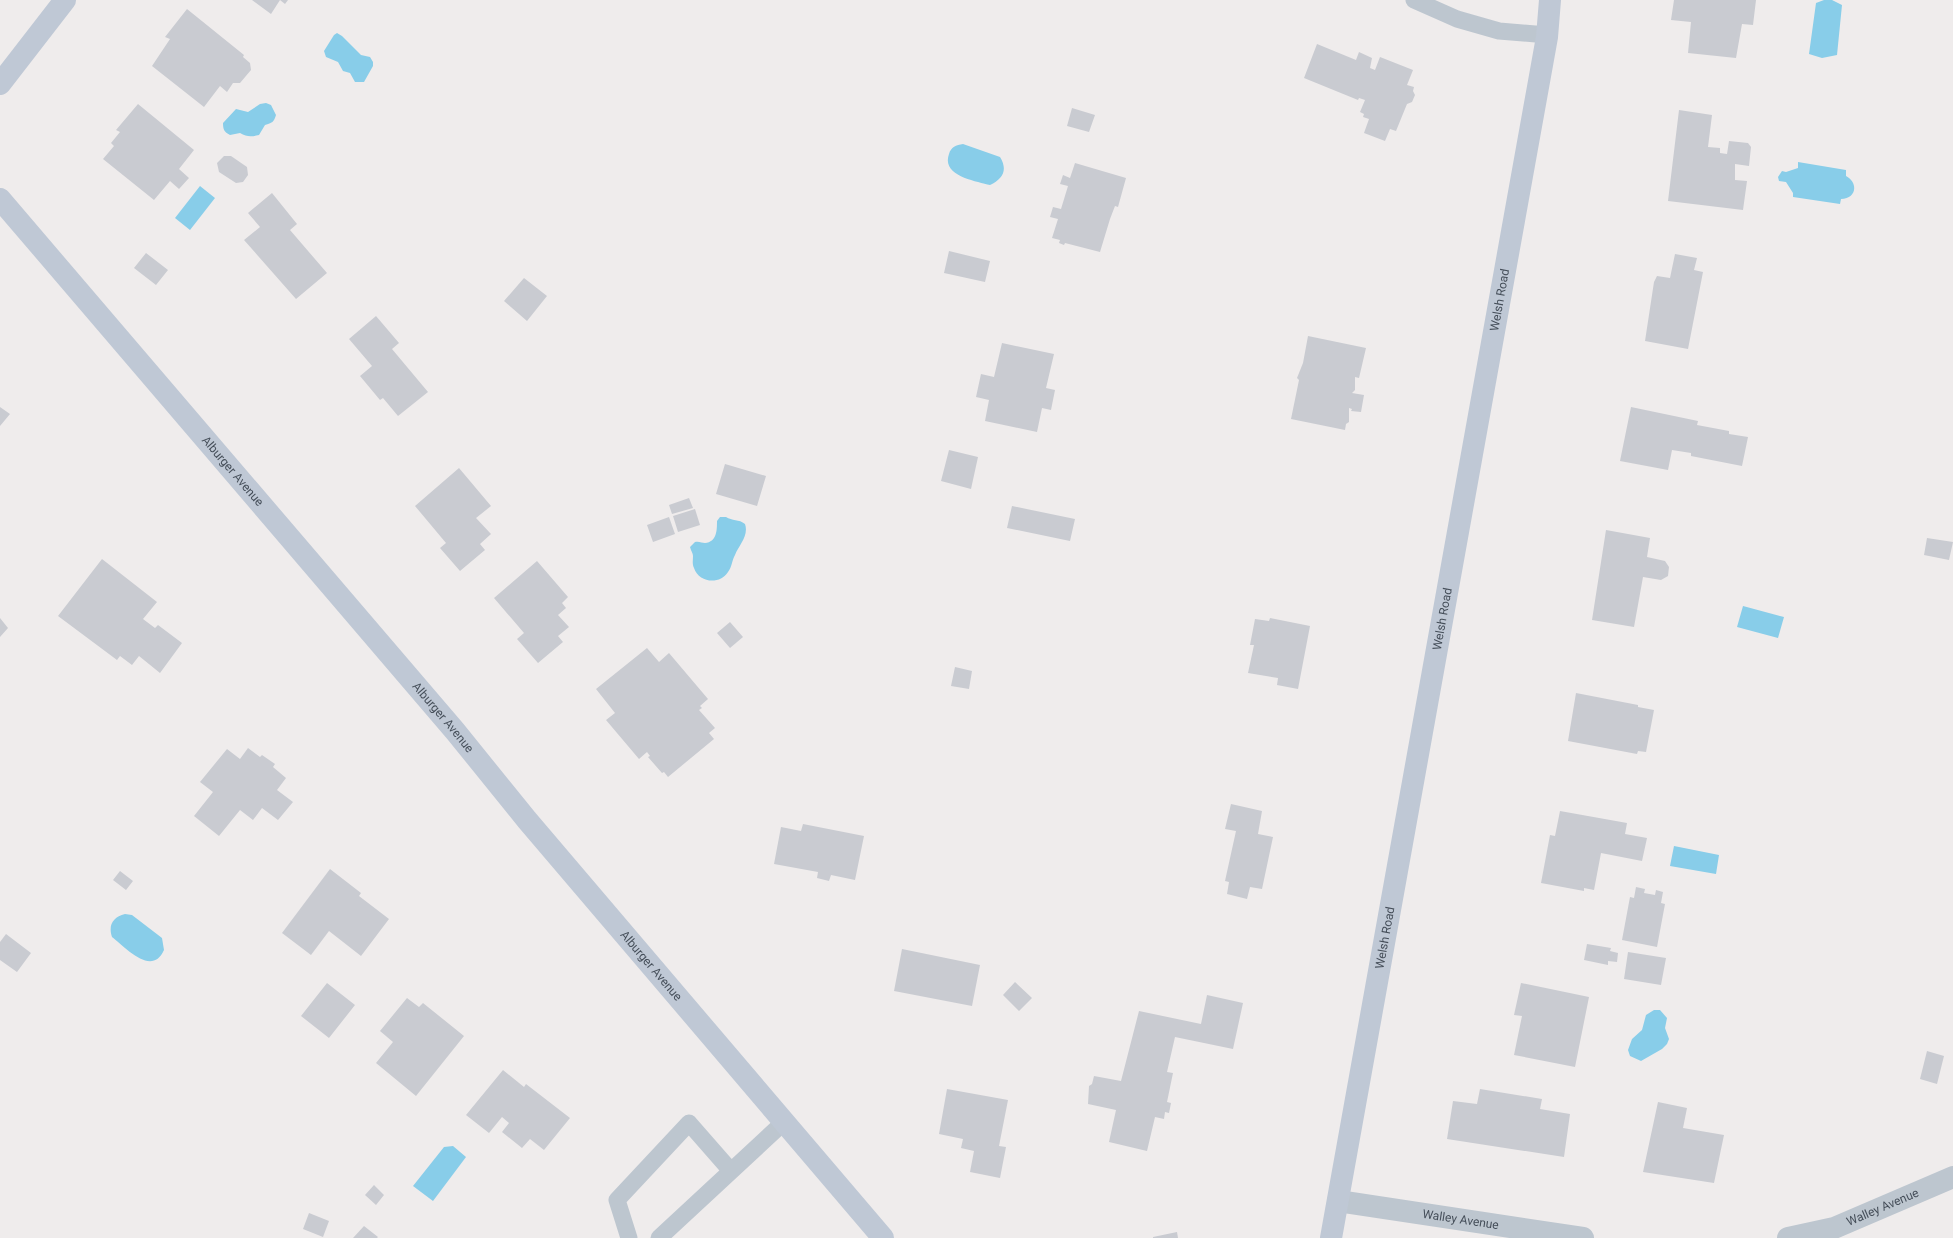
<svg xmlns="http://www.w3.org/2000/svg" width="1953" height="1238" font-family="Roboto,sans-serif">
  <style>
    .water { fill: #88cde9 }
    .building { fill: #c9cbd1 }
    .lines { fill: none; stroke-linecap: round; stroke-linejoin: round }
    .lane { stroke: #bdc6cf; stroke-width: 17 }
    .street { stroke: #bdc6cf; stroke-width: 22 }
    .secondary { stroke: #bfc8d5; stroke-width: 22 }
    .labels { text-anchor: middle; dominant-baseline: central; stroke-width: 3; stroke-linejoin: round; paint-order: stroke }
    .street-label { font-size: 12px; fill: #454e59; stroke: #fff }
  </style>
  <rect width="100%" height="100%" fill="#efecec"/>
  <path class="water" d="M1824 0H1832L1842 5 1837 55 1822 58 1809 54 1816 3Z
    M337 33 342 36 361 55 370 57 373 62V66L364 82H355L350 73 343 71 338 62 326 57 324 51 334 35Z
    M266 103 271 105 276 115C274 122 272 123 265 125L259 135C251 137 247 137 240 133L230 135C224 132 223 129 223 123L236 109 248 112 260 104Z
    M963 144 1000 157C1008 170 1003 179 990 185 976 181 941 176 949 154 951 147 956 145 963 144Z
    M1798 162 1846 170V176C1859 183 1856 199 1841 199L1840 204 1793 197V193L1786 182 1779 181 1778 177 1782 171 1786 172 1798 168Z
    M200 186 215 198 190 230 175 218Z
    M720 517H726C732 521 739 519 745 524 749 536 739 545 735 555 732 560 732 567 728 572 720 585 699 583 694 568 692 564 693 560 693 556 693 553 691 551 690 547L695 542C699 541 702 543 705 543 717 542 717 530 717 521Z
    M1743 606 1784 617 1778 638 1737 627Z
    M1674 846 1719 855 1716 874 1670 866Z
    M125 914 132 915 162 938 164 950C152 977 126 948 112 937 108 925 113 917 125 914Z
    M1654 1010H1660L1667 1018 1665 1028 1669 1039 1667 1044 1662 1049 1641 1061 1630 1056 1628 1050 1632 1039 1642 1030 1646 1015Z
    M453 1146 466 1157 433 1201 413 1186 444 1147Z"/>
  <path class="building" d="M252 0H288L285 4 280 0 271 14Z
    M1674 0H1756L1753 25 1742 24 1736 58 1688 53 1691 22 1671 20Z
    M187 9 244 55 243 57 250 63 251 70 240 83H233L227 92 220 86 204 107 152 66 170 39 165 37Z
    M1317 44 1356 60 1359 52 1372 58 1370 68 1375 70 1380 57 1413 70 1407 85 1414 87 1413 91 1415 95 1412 102 1407 104 1396 131 1390 129 1385 141 1364 133 1369 119 1363 117 1364 114 1360 112 1365 100 1359 98 1358 100 1304 78Z
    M138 104 194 150 179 169 189 178 179 189 170 181 154 200 103 159 114 146 111 143 120 132 116 130Z
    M1072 108 1095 115 1089 132 1067 126Z
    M1679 110 1712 115 1708 147 1720 148V153L1727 154 1729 141 1748 143 1751 147 1749 166 1735 164V180L1747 181 1743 210 1668 201Z
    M224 156H231L247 167 248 175 243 182 236 183 219 172 217 163Z
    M1075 163 1126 178 1118 207 1115 206 1110 219 1100 252 1065 243 1064 245 1059 243 1060 240 1052 238 1058 219 1050 217 1053 207 1061 209 1068 186 1060 184 1063 175 1070 178Z
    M272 193 297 224 290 230 327 273 296 299 244 240 260 227 248 213Z
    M949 251 990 261 985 282 944 273Z
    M146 253 168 270 156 285 134 268Z
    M1675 254 1697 258 1694 270 1703 272 1688 349 1645 341 1654 282 1657 276 1670 278Z
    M524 278 547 296 527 321 504 301Z
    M376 316 399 343 392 349 428 392 398 416 383 398 380 400 360 376 372 366 349 339Z
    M1308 336 1366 348 1359 378 1355 377V390L1352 393 1364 395 1361 412 1351 411 1352 409 1349 408V422L1346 424 1345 430 1291 419 1299 380 1297 378 1303 363Z
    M1002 343 1054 354 1046 388 1055 390 1051 410 1042 408 1037 432 985 421 989 400 976 397 981 374 994 377Z
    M0 407 10 414 0 426Z
    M1631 407 1698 421 1697 425 1729 431V434L1748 437 1742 466 1691 456V453L1672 450 1668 470 1620 461Z
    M949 450 978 457 971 489 941 481Z
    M725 464 766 476 757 506 716 494Z
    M459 468 491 506 476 518 491 534 480 544 485 550 460 571 440 548 446 543 415 506Z
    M689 498 693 508 672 514 669 505Z
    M1012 506 1075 519 1070 541 1007 528Z
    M695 509 700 525 678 532 673 516Z
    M669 517 675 534 653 542 647 525Z
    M1606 530 1650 538 1647 557 1665 561 1669 567 1668 576 1661 580 1643 577 1634 627 1592 620Z
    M1927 538 1953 542 1949 560 1924 555Z
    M102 559 157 602 143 619 155 628 158 625 182 643 160 673 139 656 132 665 120 656 117 660 58 616Z
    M537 561 568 597 562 603 566 608 558 615 569 627 558 636 563 642 538 663 517 639 524 633 494 598Z
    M0 618 8 628 0 637Z
    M1270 618 1310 626 1298 689 1277 685 1278 678 1248 673 1254 645H1250L1255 619 1269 621Z
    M730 622 743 637 730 648 717 633Z
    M647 648 659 662 669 653 708 699 700 706 702 708 699 710 715 728 709 733 714 739 668 777 664 772 662 773 648 757 650 756 647 752 639 759 606 720 615 713 596 689Z
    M955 667 972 671 969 689 951 686Z
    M1576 693 1638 705V707L1654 710 1646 752 1638 751 1637 754 1568 741Z
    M248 748 260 757 262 755 275 764 273 767 286 778 277 790 293 802 278 820 262 808 253 820 240 810 219 836 194 816 213 792 200 782 227 749 240 759Z
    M1231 804 1262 811 1258 834 1273 837 1262 889 1250 887 1247 899 1227 894 1229 882 1225 881 1236 831 1225 829Z
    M1560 811 1627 823 1625 834 1647 838 1642 861 1601 853 1594 890 1584 888V891L1541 883 1550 835 1555 836Z
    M803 824 864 836 855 880 831 875 829 881 817 878 818 872 774 864 781 827 801 831Z
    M330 869 361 893 359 896 389 919 361 956 329 931 311 955 282 933Z
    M120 871 133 881 126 890 113 880Z
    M1636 887 1645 889 1644 893 1655 895 1656 890 1663 892 1661 903 1665 904 1657 947 1622 940 1630 897 1634 898Z
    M6 934 31 953 17 972 0 960V942Z
    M1587 944 1611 948 1610 951 1618 953 1617 962 1608 961V965L1584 960Z
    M902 949 980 965 972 1006 894 991Z
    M1628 952 1666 958 1661 985 1624 979Z
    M1015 982 1032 998 1019 1011 1003 995Z
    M327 983 355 1005 329 1038 301 1016Z
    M1521 983 1589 997 1575 1067 1514 1055 1522 1016 1514 1015Z
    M1207 995 1243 1003 1233 1049 1175 1037 1167 1072 1173 1073 1167 1102 1171 1103 1169 1113 1165 1112 1164 1119 1155 1117 1147 1151 1109 1142 1116 1110 1088 1104 1089 1086 1092 1084 1094 1076 1121 1081 1139 1011 1201 1024Z
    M407 998 419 1007 423 1003 464 1036 416 1096 376 1063 393 1042 380 1031Z
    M1927 1051 1944 1056 1937 1084 1920 1079Z
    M503 1070 524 1087 526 1084 570 1118 544 1150 530 1139 522 1148 502 1132 509 1123 502 1117 489 1133 466 1115Z
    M947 1089 1008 1100 999 1146 1006 1147 1000 1178 970 1172 974 1151 961 1148 963 1139 939 1134Z
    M1480 1089 1542 1099 1540 1109 1570 1114 1564 1157 1447 1139 1453 1101 1477 1104Z
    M1658 1102 1687 1108 1683 1128 1724 1135 1714 1183 1643 1172Z
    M374 1185 384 1195 376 1205 365 1195Z
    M309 1213 329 1221 323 1237 303 1229Z
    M364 1226 378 1237 377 1238H353Z
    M1177 1232 1178 1238H1153V1237Z"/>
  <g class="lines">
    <path class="lane" d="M1414 0 1457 19 1499 31 1547 35
      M629 1238 617 1200 689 1123 731 1171
      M659 1238 784 1122"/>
    <g class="street">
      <path id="s1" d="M1338 1201 1583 1238"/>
      <path id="s2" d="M1788 1238 1834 1228 1953 1177"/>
    </g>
    <g class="secondary">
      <path d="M0 84 65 0"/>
      <path id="s3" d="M0 199 455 731 527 820 883 1238"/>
      <path id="s4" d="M1331 1238 1547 37 1550 0"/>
    </g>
  </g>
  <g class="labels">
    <g class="street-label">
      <text stroke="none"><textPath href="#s4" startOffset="953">Welsh Road</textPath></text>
      <text stroke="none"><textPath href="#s3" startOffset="358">Alburger Avenue</textPath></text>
      <text stroke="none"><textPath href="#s4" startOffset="629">Welsh Road</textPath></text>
      <text stroke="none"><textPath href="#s3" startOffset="682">Alburger Avenue</textPath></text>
      <text stroke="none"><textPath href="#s4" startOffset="305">Welsh Road</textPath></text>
      <text stroke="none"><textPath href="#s3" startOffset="1006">Alburger Avenue</textPath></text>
      <text stroke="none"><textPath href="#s2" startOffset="100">Walley Avenue</textPath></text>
      <text stroke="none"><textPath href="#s1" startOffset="124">Walley Avenue</textPath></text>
    </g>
  </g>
</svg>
